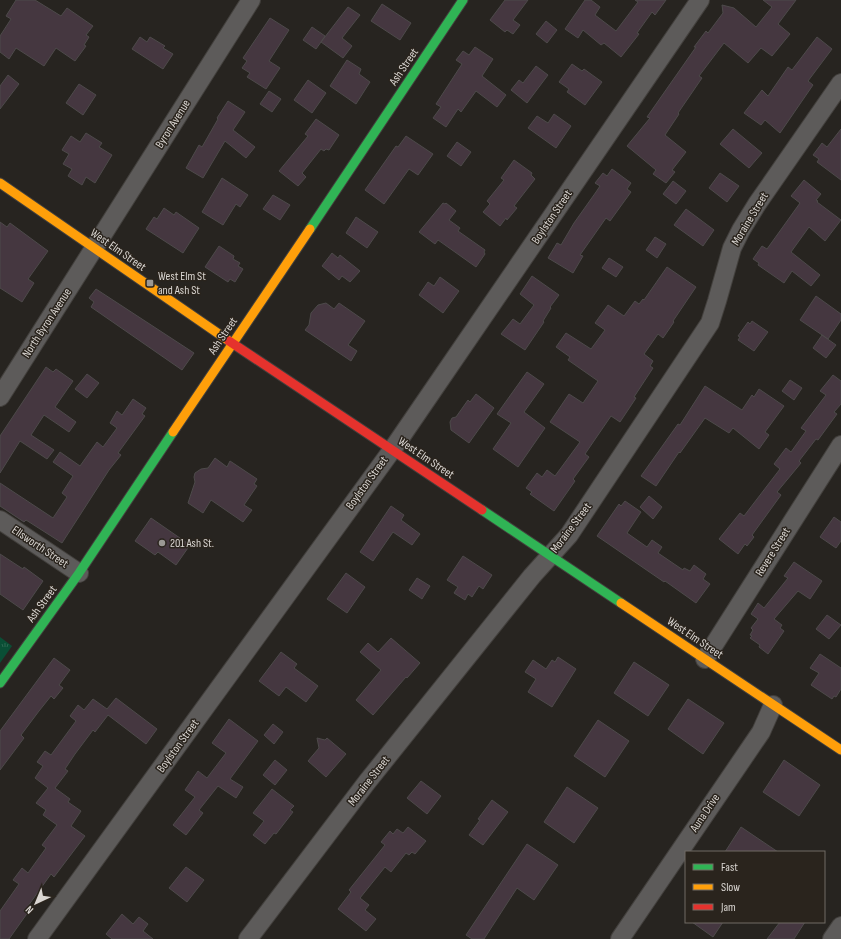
<svg xmlns="http://www.w3.org/2000/svg" width="841" height="939" font-family="'Sofia Sans Condensed',sans-serif">
  <style>
    .park { fill: url(#park-tufts) }
    .building { fill: #453740; stroke: #4d4a4a }
    .lines { fill: none; stroke-linecap: round; stroke-linejoin: round }
    .street-casing { stroke: #43403d; stroke-width: 20 }
    .fast-casing { stroke: #43403d; stroke-width: 11 }
    .slow-casing { stroke: #43403d; stroke-width: 11 }
    .jam-casing { stroke: #43403d; stroke-width: 11 }
    .street { stroke: #5d5b5a; stroke-width: 18 }
    .fast { stroke: #30b455; stroke-width: 9 }
    .slow { stroke: #ff9f0a; stroke-width: 9 }
    .jam { stroke: #e5322d; stroke-width: 9 }
    .poi-dot { fill: #9b9894; stroke: #2a241d; stroke-width: 1.5 }
    .labels { text-anchor: middle; dominant-baseline: central; stroke-width: 3; stroke-linejoin: round; paint-order: stroke }
    .street-label { font-size: 12px; fill: #dad6d2; stroke: #2a241d }
    .poi-label { font-size: 12px; fill: #dad6d2; stroke: #2a241d; text-anchor: start }
  </style>
  <defs>
    <pattern id="park-tufts" width="24" height="20" patternUnits="userSpaceOnUse"><rect width="24" height="20" fill="#0a4e35"/><path d="M3 7l-1-3M5 7V3M7 7l1-3M15 17l-1-3M17 17v-4M19 17l1-3" fill="none" stroke="#2d6751"/></pattern>
  </defs>
  <rect width="100%" height="100%" fill="#272420"/>
  <path class="park" d="M0 637 12 646 0 663Z"/>
  <path class="building" d="M16 0H35L61 16 67 8 93 26 86 35 89 37 84 45 86 46 75 61 56 48 44 66 16 48 9 59 0 52V36L11 19 6 16Z
    M505 0H528L513 20 520 25 513 34 507 30 505 32 490 20Z
    M585 0H591L600 7 595 15 616 31 638 2 635 0H666L655 15 652 12 637 33 639 34 621 57 604 43 601 45 583 30 578 38 565 29Z
    M763 0H796L778 24 790 34 772 56 761 48 748 63 724 43 699 76 702 78 678 113 679 114 665 135 686 152 672 170 675 172 666 183 653 174 656 170 627 146 650 118 647 117 696 47H694L706 31 708 33 723 13 722 5 734 8 756 27 772 7Z
    M382 4 411 23 400 40 371 21Z
    M348 7 360 15 342 38 352 46 343 58 321 42 316 49 303 40 312 27 325 36 321 42Z
    M270 18 289 30 269 61 280 68 266 89 247 77 250 73 242 68 247 61 243 58Z
    M546 21 557 30 547 43 536 34Z
    M140 37 147 42 150 37 165 46 163 48 173 54 163 69 132 49Z
    M817 37 832 49 808 81 813 85 780 133 765 120 761 125 744 113 762 90 768 96 788 67 792 70Z
    M475 47 493 59 482 76 506 95 497 107 476 91 461 112 458 109 446 127 433 118 441 107 436 104 462 64 456 60 463 51 469 55Z
    M347 60 361 69 359 74 370 82 356 104 330 86Z
    M572 64 582 71 584 69 602 82 585 105 567 92 569 89 559 82Z
    M536 66 548 75 527 103 511 90 519 80 523 83Z
    M8 75 19 84 0 109V86Z
    M308 80 326 93 312 113 294 100Z
    M79 84 96 95 83 115 66 103Z
    M269 91 281 99 272 112 260 104Z
    M228 101 245 112 233 130 255 147 246 158 225 141 203 178 186 168 199 145 202 147 218 119 217 118Z
    M554 114 571 126 556 148 528 128 537 116 548 123Z
    M316 119 339 135 329 150 326 149 324 151 321 149 302 173 306 177 298 186 279 171 308 136 305 134Z
    M733 129 762 153 749 168 720 144Z
    M841 129V180L817 162 819 159 813 155 822 143 827 147Z
    M86 133 102 143 99 147 112 155 95 183 86 177 82 185 68 176 72 169 63 164 69 154 62 150 71 136 80 142Z
    M406 136 433 154 418 175 409 169 384 204 365 190 396 146 398 147Z
    M457 142 471 152 461 166 447 156Z
    M514 160 532 173 531 175 535 179 514 206 517 208 507 220 506 218 500 226 483 212 490 204 487 201 504 180 501 178Z
    M612 169 631 183 627 189 631 192 610 221 606 218 580 255 583 256 573 273 548 258 557 243 561 245 574 223 596 192 600 186 595 183 603 173 607 176Z
    M720 173 739 186 727 202 709 188Z
    M222 178 248 195 240 207 236 204 223 225 202 212Z
    M804 180 821 194 816 200 818 201 817 202 841 220 825 241 809 227 791 252 820 275 811 286 792 271 784 283 758 265 759 263 753 259 762 246 767 249 800 203 791 196Z
    M673 181 686 191 676 204 663 194Z
    M273 195 290 205 280 220 263 209Z
    M443 203 445 204 446 203 456 211 449 220 460 228 458 231 485 250 484 252 485 254 476 267 438 240 435 244 419 232Z
    M164 208 174 215 176 212 199 228 183 253 146 229 154 217 157 219Z
    M686 209 714 230 703 246 674 225Z
    M356 217 378 232 367 248 346 233Z
    M0 222 7 227 10 223 48 251 28 279 34 283 22 302 0 288Z
    M655 237 666 244 657 258 646 250Z
    M219 246 234 256 233 259 240 263 238 266 243 269 235 282 230 279 228 282 205 267Z
    M332 253 338 258 340 255 360 271 350 282 342 276 339 280 322 266Z
    M609 258 623 267 616 277 602 268Z
    M667 267 696 287 673 321 674 322 663 338 658 334 644 354 653 361 650 366 653 368 634 397 636 398 620 422 611 416 585 454 589 457 573 479 575 481 554 511 530 494 532 492 526 488 537 473 542 477 547 470 555 476 580 442 550 422 569 394 583 403 598 381 568 360 570 357 556 347 566 333 591 349 605 330 595 323 608 305 624 316 635 301 639 304 643 299 644 300Z
    M532 276 559 295 550 307 551 308 543 321 544 322 525 350 501 334 513 319 520 324 534 305 520 294Z
    M440 277 459 291 443 313 419 295 428 282 434 286Z
    M96 289 194 353 182 370 91 307 94 302 89 298Z
    M816 296 841 314V320L828 339 800 320Z
    M326 303 334 309 339 303 365 321 348 345 357 351 351 361 305 330 309 325 311 313 318 305Z
    M752 321 768 332 754 351 738 340 740 337 738 336 748 322 750 324Z
    M822 335 836 345 826 358 813 348Z
    M46 367 53 372 56 369 73 381 55 407 76 422 69 432 44 415 31 435 54 450 47 459 20 441 0 473V436Z
    M527 372 544 384 524 412 545 428 518 467 493 449 511 423 497 414Z
    M87 374 99 383 87 398 75 389Z
    M833 375 841 381V404L834 412 837 414 818 440 816 439 799 461 801 463 777 492 781 495 752 535 754 537 747 546 745 544 738 554 719 539 740 513 744 516 780 469 774 464 786 448 791 452 806 431 801 428 826 395 820 391Z
    M790 380 802 388 794 400 782 391Z
    M705 386 742 410 752 395 754 397 759 389 784 406 765 432 769 435 759 449 733 428 729 433 705 418 680 453 679 452 656 486 641 476 678 424 680 425Z
    M476 394 494 408 469 443 451 430 450 422 452 418 456 417 468 400 470 402Z
    M133 399 146 408 142 414 145 416 118 453 121 455 109 470 62 543 26 520 24 522 0 506V483L53 518 67 497 62 493 73 476 53 462 60 452 80 466 97 442 103 447 117 428 110 423 117 411 122 415Z
    M215 458 227 467 230 461 257 479 254 484 257 486 244 505 252 510 243 522 211 500 203 513 188 503 195 482 194 477 195 473 201 469 208 468Z
    M649 496 662 507 653 519 640 507Z
    M625 501 641 512 627 533 647 547 652 540 662 547 658 553 683 570 684 568 690 571 694 565 706 574 703 579 710 584 696 603 665 581 664 582 597 536 619 504 621 506Z
    M391 506 404 515 401 520 420 534 412 545 393 532 373 561 360 552Z
    M834 517 841 522V541L836 548 820 537Z
    M151 518 190 545 176 565 158 552 155 555 135 541Z
    M0 554 23 569 24 567 43 581 23 610 0 594Z
    M463 556 492 575 483 589 479 586 472 597 468 594 465 600 454 593 458 587 447 580Z
    M794 562 822 581 810 599 798 591 774 619 782 625 780 628 784 631 768 654 759 647 760 645 750 638 752 636 750 635 753 630 751 628 758 619 751 614 758 603 764 608 788 578 784 576Z
    M346 573 365 587 347 613 327 599Z
    M417 578 430 586 422 599 409 590Z
    M827 615 841 625 829 639 816 629Z
    M391 638 420 663 407 678 406 677 373 715 356 700 381 670 360 652 368 643 378 652Z
    M281 652 297 664 294 668 318 686 306 702 286 687 279 696 259 681Z
    M820 654 841 668V689L836 697 834 696 832 699 811 685 819 673 810 668Z
    M558 657 576 669 552 707 528 692 536 679 525 672 533 660 546 669 552 660 555 662Z
    M54 658 70 670 59 685 63 688 54 699 51 696 39 711 21 735 24 738 0 770V731Z
    M634 662 669 685 648 716 614 693Z
    M116 698 157 729 146 744 108 715 95 732 93 730 75 754 65 769 68 771 55 788 70 799 68 802 81 811 71 826 85 836 54 877 51 874 28 906 31 908 9 939H0V911L19 884 13 880 22 868 28 873 46 848 42 845 57 825 43 815 46 810 36 803 48 788 35 778 43 766 37 762 45 751 51 755 76 721 70 716 78 705 84 710 93 699 107 709Z
    M688 699 724 723 703 754 668 729Z
    M229 719 258 741 230 779 243 787 236 798 218 786 199 810 203 813 186 835 173 825 195 797 185 790 198 771 207 778 226 753 212 743Z
    M598 720 629 741 605 777 574 756Z
    M273 724 283 732 274 744 264 735Z
    M317 738 325 740 327 738 346 754 326 777 308 761 319 748Z
    M275 760 287 770 275 785 263 775Z
    M784 760 820 785 799 816 763 792Z
    M421 781 441 796 427 814 407 798Z
    M567 787 598 808 574 843 544 822Z
    M272 789 294 806 290 810 293 812 276 834 274 833 265 844 253 835 264 821 253 813Z
    M492 800 508 812 483 845 469 835 480 820 478 819Z
    M408 827 426 841 415 854 412 852 409 855 406 853 391 872 385 867 360 898 369 905 365 910 376 919 366 931 338 909 351 892 349 890 385 845 381 842 390 831 393 834 397 829 403 833Z
    M741 827 778 852H725Z
    M527 844 558 865 534 900 517 888 484 939H472L466 935Z
    M186 867 204 880 187 902 169 888Z
    M122 914 133 924 139 917 148 924 143 931 153 939H112L106 934Z
    M692 922H723L713 937Z
    M780 922H805L794 939H767Z"/>
  <g class="lines">
    <defs>
      <path id="street" d="M0 397 251 0
        M0 520 79 573
        M705 659 841 445
        M37 939 392 450 700 0
        M248 939 367 782 532 576 569 535 710 323 717 301 732 248 741 230 757 204 841 83
        M620 939 761 732 773 705
        M832 939 841 926"/>
      <path id="fast" d="M310 229 463 0
        M482 510 621 603
        M0 683 79 573 173 432"/>
      <path id="slow" d="M0 183 229 341
        M173 432 310 229
        M621 603 841 750"/>
      <path id="jam" d="M229 341 482 510"/>
    </defs>
    <use href="#street" class="street-casing"/>
    <use href="#fast" class="fast-casing"/>
    <use href="#slow" class="slow-casing"/>
    <use href="#jam" class="jam-casing"/>
    <use href="#street" class="street"/>
    <use href="#fast" class="fast"/>
    <use href="#slow" class="slow"/>
    <use href="#jam" class="jam"/>
  </g>
  <g class="poi-dot">
    <rect x="146" y="279" width="8" height="8" rx="2"/>
    <circle cx="162" cy="543" r="4"/>
  </g>
  <g class="labels">
    <g class="street-label">
      <text transform="translate(404 67) rotate(-56)">Ash Street</text>
      <text transform="translate(173 124) rotate(-58)">Byron Avenue</text>
      <text transform="translate(552 217) rotate(-56)">Boylston Street</text>
      <text transform="translate(750 219) rotate(-59)">Moraine Street</text>
      <text transform="translate(118 250) rotate(35)">West Elm Street</text>
      <text transform="translate(47 323) rotate(-57)">North Byron Avenue</text>
      <text transform="translate(223 336) rotate(-56)">Ash Street</text>
      <text transform="translate(426 458) rotate(34)">West Elm Street</text>
      <text transform="translate(367 483) rotate(-54)">Boylston Street</text>
      <text transform="translate(571 528) rotate(-53)">Moraine Street</text>
      <text transform="translate(40 547) rotate(34)">Ellsworth Street</text>
      <text transform="translate(773 552) rotate(-58)">Revere Street</text>
      <text transform="translate(42 604) rotate(-54)">Ash Street</text>
      <text transform="translate(695 638) rotate(34)">West Elm Street</text>
      <text transform="translate(178 746) rotate(-54)">Boylston Street</text>
      <text transform="translate(369 781) rotate(-52)">Moraine Street</text>
      <text transform="translate(705 813) rotate(-56)">Auna Drive</text>
    </g>
    <g class="poi-label">
      <text x="158" y="276">West Elm St<tspan x="158" dy="14">and Ash St</tspan></text>
      <text x="170" y="543">201 Ash St.</text>
    </g>
  </g>
  <rect x="685" y="851" width="140" height="72" fill="#2a241d" stroke="#706b65"/>
  <rect x="693" y="864" width="20" height="6" fill="#30b455" stroke="#706b65"/>
  <text x="721" y="871" font-size="12" fill="#dad6d2">Fast</text>
  <rect x="693" y="884" width="20" height="6" fill="#ff9f0a" stroke="#706b65"/>
  <text x="721" y="891" font-size="12" fill="#dad6d2">Slow</text>
  <rect x="693" y="904" width="20" height="6" fill="#e5322d" stroke="#706b65"/>
  <text x="721" y="911" font-size="12" fill="#dad6d2">Jam</text>
  <g transform="translate(36 903) rotate(224)" stroke="#2a241d" stroke-width="3" paint-order="stroke">
  <path d="M0-3L7 15L0 10L-7 15Z" fill="#dad6d2"/>
  <text y="-6" font-size="11" font-weight="bold" text-anchor="middle" fill="#dad6d2">N</text>
  </g>
</svg>
